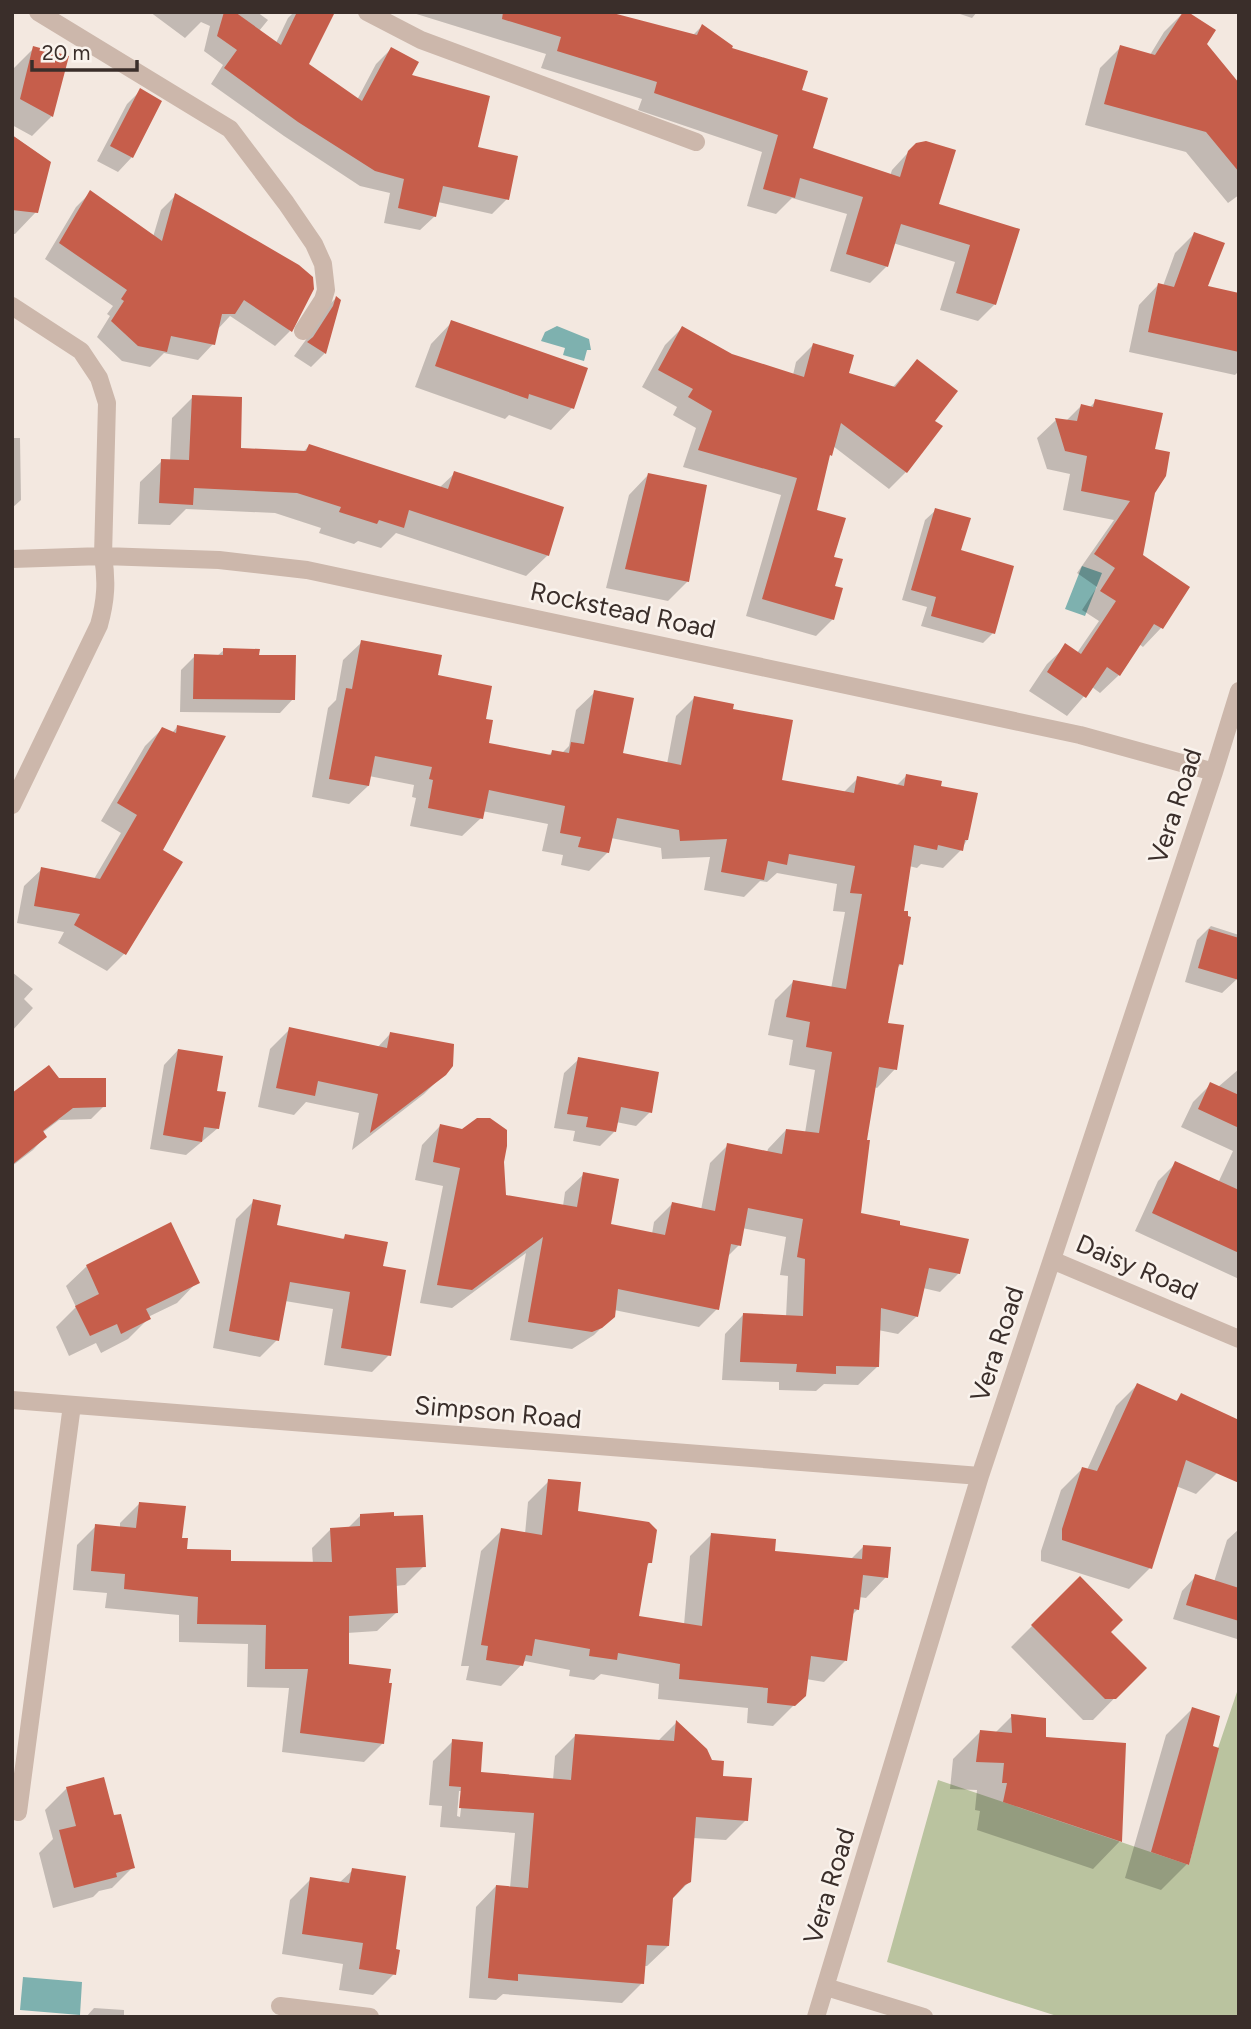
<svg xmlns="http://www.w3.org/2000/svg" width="1251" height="2029" font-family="Figtree,sans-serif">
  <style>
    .green { fill: #bac39f }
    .water { fill: #7eb1af }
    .shadow { fill: #0003; fill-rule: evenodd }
    .building { fill: #c65e4b }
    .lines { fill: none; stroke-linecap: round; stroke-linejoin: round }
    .minor { stroke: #ccb7ab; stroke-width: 18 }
    .labels { text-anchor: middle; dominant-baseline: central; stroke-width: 5; stroke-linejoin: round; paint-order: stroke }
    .street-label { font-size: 26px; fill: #3a2e2a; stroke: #faf3ed }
  </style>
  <rect width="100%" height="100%" fill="#f3e8e0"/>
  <path class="green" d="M1239 1686V2017H1060L887 1962 938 1780 1189 1865 1217 1751Z"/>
  <path class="water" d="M557 326 589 339 591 350H587L584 361 563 355 565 348 541 341 545 332Z
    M1082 566 1102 573 1085 616 1065 609Z
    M23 1977 82 1982 80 2015 20 2010Z"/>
  <path class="shadow" d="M150 12H257L268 20 259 31 276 43 288 18 294 12H320L307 65 357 100 376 64 391 49 410 76 476 148 507 199 492 214 438 202 435 216 420 230 384 223 390 193 360 186 284 136 211 84 223 65 204 51 210 26 201 22 185 38Z
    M410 12H603L692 36 702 26 730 49 800 92 810 150 890 176 892 170 916 144 937 205 1018 230 995 304 978 321 940 310 955 262 893 243 887 266 870 283 830 271 847 214 792 198 776 214 747 206 762 152 638 110 642 99 541 68 546 54Z
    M954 12H977L972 18Z
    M1184 12 1205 44 1239 85V195L1228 203 1186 152 1085 125 1100 68 1121 47 1150 55 1164 32Z
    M34 48 52 116 32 136 12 125V74L14 68Z
    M141 90 160 102 132 157 118 172 97 161 127 104Z
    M12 135 47 160 36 212 15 234H12Z
    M91 192 153 237 161 210 176 195 290 331 275 346 230 316 217 330 213 344 198 360 164 353 150 367 122 361 97 337 110 316 107 314 113 306 45 259 76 207Z
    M1194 234 1206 288 1239 315V371L1235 375 1129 352 1139 305 1158 285 1163 286 1175 253Z
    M336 298 339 300 325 353 311 367 294 356 319 322 322 312Z
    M452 322 586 369 572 408 551 430 509 415 505 419 415 387 431 344Z
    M682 328 731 356 793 375 796 362 813 345 846 375 892 388 917 361 933 421 906 472 889 489 833 446 828 457 815 511 832 558 833 619 816 636 746 616 781 495 683 467 696 428 673 415 677 407 642 387 665 345Z
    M193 397 239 450 302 453 309 446 439 488 455 473 548 555 526 576 396 533 381 548 358 541 354 544 319 533 321 528 275 513 186 509 170 525 138 524 140 482 162 461H170L172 418Z
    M1096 401 1153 451 1154 492 1141 556 1188 588 1161 628 1143 647 1139 644 1119 675 1100 693 1092 687 1067 716 1029 691 1047 664 1066 646 1077 653 1099 621 1082 610 1097 587 1077 573 1114 520 1063 510 1070 474 1047 469 1037 438 1056 420 1066 421 1081 406 1089 408Z
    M12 438H20L21 500 12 508Z
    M648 475 688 581 668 601 606 588 629 495Z
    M936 510 959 551 993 633 983 643 921 626 927 607 902 600 925 520Z
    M362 642 436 677 484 720 487 745 548 756 553 751 562 753 569 746 576 710 595 692 621 755 667 764 676 716 694 698 731 710 780 782 843 793 858 778 896 786 907 775 939 787 967 840 961 850 943 868 921 864 917 868 909 866 902 913 901 964 897 968 886 1024 895 1069 877 1088 874 1087 865 1141 859 1214 898 1227 959 1273 940 1292 923 1288 917 1316 898 1334 878 1330 877 1367 858 1385 824 1384 816 1391 779 1390V1382L722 1380 725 1334 743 1315 786 1317 788 1276 780 1275 786 1237 742 1228 739 1245 727 1257 717 1309 699 1327 614 1310 613 1316 594 1335 572 1349 510 1340 526 1253 452 1308 420 1303 443 1186 415 1180 422 1145 440 1126 502 1161 505 1196 563 1206 565 1192 584 1174 609 1225 652 1234 654 1222 672 1204 701 1210 710 1163 728 1145 767 1152 768 1149 786 1130 805 1133 815 1070 789 1065 793 1040 768 1035 775 1000 793 982 831 989 845 912 833 911 837 884 777 873 767 882 760 881 744 897 704 890 710 857 662 859 661 848 611 838 608 852 589 871 561 865 563 855 542 851 548 824 482 811 481 818 462 836 410 826 416 798 412 797 414 785 369 776 368 786 349 804 312 797 328 708 336 700 343 660Z
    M224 650 257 656 293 699 280 713 180 712 181 670 195 656H217Z
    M177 727 160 851 181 863 124 954 107 971 58 943 64 932 17 923 24 886 42 869 94 879 121 833 101 821 145 746 162 729 172 733Z
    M1211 926 1239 935V971L1237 979 1222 993 1185 982 1197 940Z
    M12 972 33 989 24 999 33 1008 12 1031Z
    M290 1029 377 1048 390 1034 445 1073 424 1094 352 1150 359 1113 306 1102 294 1115 258 1107 270 1049Z
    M178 1050 215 1092 218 1128 186 1155 150 1149 164 1065Z
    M579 1059 650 1112 636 1126 616 1122 614 1132 600 1146 573 1141 575 1131 554 1128 564 1073Z
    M1239 1069V1279L1135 1231 1158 1181 1176 1163 1218 1183 1233 1151 1181 1127 1193 1102 1211 1084 1218 1087Z
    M58 1079 104 1106 91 1119 59 1120 42 1133 45 1137 33 1150 12 1166V1096Z
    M254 1201 275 1227 342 1240 345 1236 381 1268 389 1355 372 1372 324 1365 333 1309 285 1301 277 1340 260 1357 213 1348 236 1219Z
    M87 1266 197 1282 177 1303 148 1317V1319L128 1339 101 1353 96 1343 69 1356 56 1327 76 1307 66 1286Z
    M1137 1385 1175 1402 1181 1396 1217 1473 1196 1494 1176 1486 1150 1568 1129 1589 1041 1561V1551L1061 1490 1082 1469 1087 1470 1116 1406Z
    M549 1481 576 1513 650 1562 646 1567 636 1617 684 1625 690 1556 711 1535 773 1553 850 1560 863 1547 886 1577 866 1598 859 1597 858 1609 852 1615 845 1661 824 1682 806 1679 804 1695 773 1726 747 1723 748 1708 658 1699 659 1684 601 1674 594 1680 569 1676 570 1670 525 1661 501 1686 466 1680 469 1666H461L481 1551 502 1530 525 1534 528 1502Z
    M139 1504 180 1539 185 1551 229 1562 313 1564 312 1548 331 1529 348 1528 360 1516 424 1566 405 1585 395 1586 397 1612 377 1631 347 1633V1666L383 1743 364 1762 282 1752 289 1688 247 1687 248 1644 179 1642V1615L105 1608 107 1593 73 1590 77 1545 96 1526 120 1528V1523Z
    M1239 1529V1637L1237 1639 1173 1619 1182 1591 1196 1576 1214 1582 1227 1540Z
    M1080 1578 1109 1632 1144 1668 1093 1720H1083L1011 1647Z
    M1192 1709 1187 1864 1161 1890 1125 1878 1166 1735Z
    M1012 1716 1044 1739 1124 1745 1120 1841 1093 1869 977 1830 980 1811 975 1810 977 1790 950 1789 953 1759 980 1732 995 1733Z
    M676 1723 722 1778 746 1820 726 1840 693 1838 690 1881 671 1900 668 1946 647 1966H644L642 1983 622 2003 503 1994 496 2000 469 1998 476 1907 496 1886 510 1888 515 1833 440 1827 442 1806 429 1805 433 1761 453 1741 479 1773 553 1780 555 1756 576 1735 657 1742ZM459 1791H463L460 1817 457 1816Z
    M67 1788 112 1817 133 1867 112 1888 99 1891 93 1897 53 1908 39 1853 53 1839 45 1810Z
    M353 1870 394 1950V1974L373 1995 339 1990 343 1964 282 1954 290 1900 311 1879 339 1883Z
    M94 2008 124 2010V2017H86Z"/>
  <path class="building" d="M224 12H235L281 45 297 12H335L309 64 362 101 391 47 419 62 412 75 490 96 478 147 518 156 509 200 443 186 436 217 398 208 404 179 375 171 298 122 224 68 237 50 217 36Z
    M503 12H609L697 35 702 24 733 46 732 48 808 71 802 90 828 98 813 148 900 177 908 151 916 143 926 141 956 150 939 204 1020 229 996 305 956 293 970 245 901 224 888 267 846 254 863 197 800 178 795 198 763 189 778 135 654 93 657 82 557 51 561 37 502 19Z
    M1183 12H1188L1216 30 1207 44 1239 83V172L1206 132 1104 104 1120 45 1155 55Z
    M33 46 69 56 53 117 20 99Z
    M140 88 162 101 133 158 110 146Z
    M12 135 51 162 38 213 12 210Z
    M90 190 162 241 175 193 299 265 313 277 314 289 292 332 244 300 235 314H222L215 345 171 336 167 352 138 346 111 321 124 301 121 299 127 290 59 243Z
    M1194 232 1225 243 1208 286 1239 293V352L1148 332 1158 283 1174 287Z
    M336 296 341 300 326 354 307 342 313 337 333 306Z
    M451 320 588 368 574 409 529 394 528 399 435 366Z
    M682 326 732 354 804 377 813 343 854 355 849 373 895 387 917 359 958 391 935 421 943 426 907 473 841 423 832 456 830 455 817 510 846 518 834 557 843 559 835 586 843 588 834 620 762 599 797 478 698 450 712 411 688 397 693 389 658 370Z
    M192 395 242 397 241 448 306 451 309 444 448 489 454 471 564 507 549 556 409 510 404 528 379 520 377 524 339 512 341 507 297 493 194 488 193 505 159 503 161 459 189 460Z
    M1095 399 1163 413 1155 449 1170 452 1166 476 1155 493 1143 555 1190 587 1163 629 1154 624 1120 676 1107 667 1086 698 1047 672 1065 643 1081 654 1116 601 1100 591 1115 568 1094 554 1130 501 1081 491 1087 456 1065 451 1055 418 1077 421 1081 404 1093 407Z
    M648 473 707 485 689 582 625 569Z
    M935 508 971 518 961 550 1014 566 995 634 931 616 936 597 911 590Z
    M361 640 442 655 438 675 492 686 486 719 493 720 489 743 551 755 552 750 569 753 571 742 584 744 594 690 634 698 623 753 681 765 694 696 734 704 733 709 793 720 782 780 854 793 857 776 904 786 906 774 942 781 941 786 978 793 968 840H965L963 851 938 845 937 850 914 845 904 911H908V916L911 917 903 965 899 964 888 1023 904 1025 897 1070 879 1067 867 1140H870L861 1213 900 1221V1225L969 1239 960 1274 929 1268 918 1317 881 1308 879 1367 836 1366V1374L796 1372 797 1364 740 1362 743 1313 803 1316 805 1259 797 1257 803 1219 748 1208 741 1246 731 1244 719 1310 618 1289 615 1317 602 1328 592 1332 528 1322 543 1237 472 1290 437 1285 460 1168 433 1162 440 1124 462 1129 477 1118H490L507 1130V1146L504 1162 506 1195 577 1207 583 1172 619 1179 611 1224 665 1235 672 1202 715 1211 727 1143 782 1154 786 1129 819 1133 832 1052 806 1047 810 1022 786 1017 793 980 846 989 862 894 850 893 855 866 789 854 787 865 768 861 764 880 721 872 727 839 680 841 679 830 617 818 609 853 578 847 581 837 560 833 565 806 489 790 483 819 428 808 433 780 429 779 432 767 375 756 369 786 329 779 346 688 352 689Z
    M223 648 260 649 259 655H296L295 700 193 699 194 654 223 655Z
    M177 725 226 736 163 850 183 862 126 955 74 925 80 914 34 906 41 867 100 879 137 815 117 803 162 727 176 733Z
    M1209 929 1239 938V980L1198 968Z
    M289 1027 387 1048 390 1032 454 1044 453 1066 446 1075 370 1133 378 1094 318 1081 315 1096 276 1088Z
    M178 1049 223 1056 217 1091 226 1092 219 1129 204 1127 202 1142 163 1135Z
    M578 1057 659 1072 652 1113 621 1107 616 1132 586 1127 588 1117 567 1114Z
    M49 1065 59 1078H106V1107L73 1108 43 1131 47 1137 12 1165V1093Z
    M1210 1082 1239 1095V1128L1198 1109Z
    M1175 1161 1239 1190V1253L1152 1213Z
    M253 1199 281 1205 277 1225 344 1239 345 1234 388 1242 383 1266 406 1270 391 1356 341 1348 350 1292 290 1282 279 1341 229 1331Z
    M171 1222 200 1283 146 1309 151 1319 121 1334 117 1324 90 1336 75 1306 99 1294 86 1265Z
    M1137 1383 1177 1401 1181 1393 1239 1420V1483L1186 1460 1152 1569 1062 1540V1529L1082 1467 1097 1471Z
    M548 1479 581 1482 578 1511 649 1522 657 1530 652 1563H648L639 1616 702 1626 711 1533 776 1539 775 1551 862 1559 863 1545 891 1547 888 1578 863 1575 859 1610 854 1609 847 1661 811 1656 806 1696 795 1706 767 1703 768 1688 679 1679 680 1664 618 1653 617 1660 589 1656 590 1649 535 1639 532 1656 526 1655 523 1666 486 1660 488 1646 481 1645 501 1528 542 1535Z
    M139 1502 186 1506 182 1538H188L187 1549 231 1550V1561L332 1562 330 1528 360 1526V1514L394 1512V1516L423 1515 426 1567 396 1568 398 1613 349 1616V1664L391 1669 389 1683H392L384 1744 300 1733 308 1669H265L266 1625 197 1624 198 1597 124 1589 125 1574 91 1571 95 1524 136 1528Z
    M1195 1574 1239 1588V1621L1186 1605Z
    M1080 1576 1123 1620 1111 1632 1147 1668 1116 1699H1105L1031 1625Z
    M1192 1707 1220 1716 1213 1746 1219 1748 1189 1865 1151 1852Z
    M1011 1714 1046 1718V1737L1126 1743 1122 1842 1003 1802 1007 1783H1002L1004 1763 976 1762 980 1730 1012 1733Z
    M676 1720 707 1749 712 1760 724 1761 723 1776 752 1778 748 1821 696 1817 691 1882 685 1885 673 1898 669 1946 647 1945 644 1984 518 1974V1981L488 1978 496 1885 528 1888 534 1813 459 1808 461 1787 449 1786 452 1739 483 1742 481 1772 571 1780 575 1734 674 1741Z
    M104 1777 114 1815 121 1814 135 1868 116 1873 117 1877 74 1888 59 1830 76 1826 66 1787Z
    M352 1868 406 1876 396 1949 400 1950 396 1975 359 1969 363 1943 302 1934 310 1877 349 1883Z"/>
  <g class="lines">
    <path class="minor" d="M38 12 230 129 286 203 314 244 323 264 326 290 323 300 303 331
      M367 12 421 40 696 142
      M12 306 81 351 99 378 107 403 103 556C107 581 106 600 99 625L12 805
      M12 559 103 556 219 560 307 570 1080 735 1214 772
      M1052 1260 1239 1339
      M12 1400 980 1476
      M18 1812 72 1405
      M826 1987 924 2017
      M280 2006 370 2017
      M816 2017 980 1476 1214 772 1239 691"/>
  </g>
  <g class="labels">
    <g class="street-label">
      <text transform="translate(623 610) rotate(12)">Rockstead Road</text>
      <text transform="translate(1175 806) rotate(-72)">Vera Road</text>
      <text transform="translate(1137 1267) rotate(23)">Daisy Road</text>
      <text transform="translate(997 1344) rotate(-72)">Vera Road</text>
      <text transform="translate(498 1412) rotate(5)">Simpson Road</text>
      <text transform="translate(829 1886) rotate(-73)">Vera Road</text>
    </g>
  </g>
  <rect width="1251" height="2029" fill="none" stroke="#3a2e2a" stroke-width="28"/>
  <path d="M32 60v10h105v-10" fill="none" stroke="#3a2e2a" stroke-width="3.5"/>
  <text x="42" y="60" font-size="21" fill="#3a2e2a" stroke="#faf3ed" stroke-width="5" paint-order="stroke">20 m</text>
</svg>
